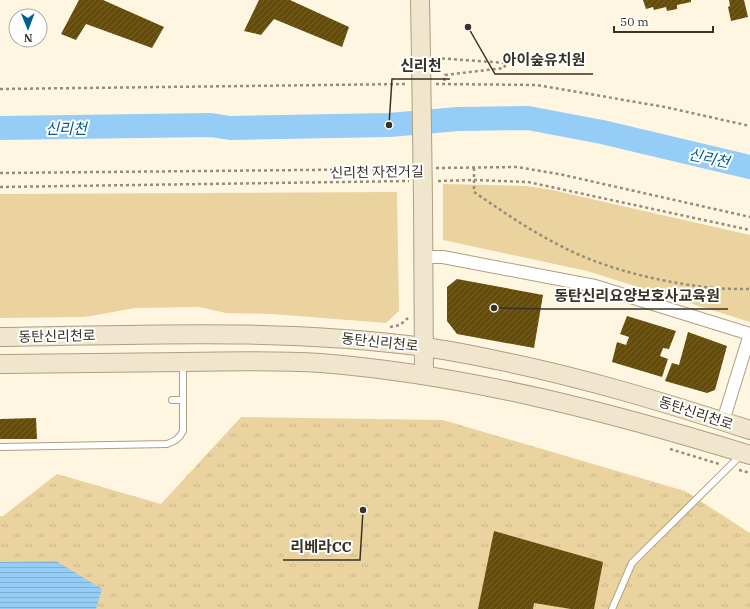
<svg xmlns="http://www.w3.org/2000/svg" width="750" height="609" font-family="'IBM Plex Serif','Noto Sans KR',serif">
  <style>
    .grass { fill: url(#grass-tufts) }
    .green { fill: #ead39f }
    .water { fill: url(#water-rules) }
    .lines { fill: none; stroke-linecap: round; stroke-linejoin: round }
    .river { stroke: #95cdf6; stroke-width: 24 }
    .building { fill: url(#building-hatch) }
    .lane-casing { stroke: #ad9f81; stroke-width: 8 }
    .street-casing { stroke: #ad9f81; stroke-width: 14 }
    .secondary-casing { stroke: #ad9f81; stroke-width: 20 }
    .path { stroke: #948d7d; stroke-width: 2.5; stroke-dasharray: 3 3; stroke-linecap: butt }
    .lane { stroke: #fff; stroke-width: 6 }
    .street { stroke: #fff; stroke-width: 12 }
    .secondary { stroke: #f0e6cd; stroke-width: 18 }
    .secondary-bridge-casing { stroke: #ad9f81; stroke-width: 20; stroke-linecap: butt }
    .secondary-bridge { stroke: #f0e6cd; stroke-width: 18 }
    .labels { text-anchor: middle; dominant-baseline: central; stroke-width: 4; stroke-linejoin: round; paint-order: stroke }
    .street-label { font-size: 14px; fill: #383226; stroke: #fff }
    .water-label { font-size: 15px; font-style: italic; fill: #005c8b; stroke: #fff }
    .leader { fill: none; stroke: #383226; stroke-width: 1.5 }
    .callout-dot { fill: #383226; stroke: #fff; stroke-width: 1.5 }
    .callout-label { font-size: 15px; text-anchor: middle; font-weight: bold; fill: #383226; stroke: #fff; stroke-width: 4; stroke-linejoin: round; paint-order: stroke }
  </style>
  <defs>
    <pattern id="grass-tufts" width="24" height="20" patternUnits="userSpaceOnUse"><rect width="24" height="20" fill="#ead39f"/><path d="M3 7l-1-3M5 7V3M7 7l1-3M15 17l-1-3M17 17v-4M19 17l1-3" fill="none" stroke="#c9b689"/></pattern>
    <pattern id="water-rules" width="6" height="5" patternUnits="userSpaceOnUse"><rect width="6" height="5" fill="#95cdf6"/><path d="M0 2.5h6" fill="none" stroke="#81b0d3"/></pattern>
    <pattern id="building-hatch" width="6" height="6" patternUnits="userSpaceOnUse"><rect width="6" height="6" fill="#634c0c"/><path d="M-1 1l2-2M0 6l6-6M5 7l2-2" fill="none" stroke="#766430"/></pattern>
  </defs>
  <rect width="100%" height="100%" fill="#fff6e2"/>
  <path class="grass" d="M241 417 443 420 685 491 750 533V609H0V516H3L57 474 161 504Z"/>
  <path class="green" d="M443 184 527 186 552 190 750 235V322L587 271 443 240Z
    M397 192 399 311 386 323 272 314 226 313 199 307 135 308 85 317 0 318V194Z"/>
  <path class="water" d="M56 561 102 589 96 609H0V562Z"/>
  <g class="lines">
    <path class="river" d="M0 128 211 125 230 128 389 125 458 119 528 118 602 132 750 167"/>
  </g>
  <path class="building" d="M79 0H103L164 27 152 48 86 24 76 40 61 34Z
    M259 0H290L349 27 342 47 274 19 261 35 244 31Z
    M643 0H691V2L677 5V9L667 11 666 7 654 10 653 7 646 9Z
    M729 0H744L748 17 731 21 728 7 730 6Z
    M457 279 543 295 534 348 457 334 447 321V287Z
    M627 316 676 331 669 349 663 348 660 356 668 359 662 377 612 362 617 342 626 345 629 337 620 334Z
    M688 332 727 346 715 390 707 393 665 381 672 363 679 365Z
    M36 418 37 439H0V419Z
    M494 531 603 562 594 609H571L534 603 533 609H478Z"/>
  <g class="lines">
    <defs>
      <path id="lane" d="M172 400H183
        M0 447 167 444C175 441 179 439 183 431V363
        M612 609 632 563 742 454"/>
      <path id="street" d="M424 257H443L595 286 750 334
        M723 421 750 334"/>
      <path id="secondary" d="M420 0 421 57
        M423 201 424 375
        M0 337C142 335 283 328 424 347 448 350 472 355 496 360 582 377 666 403 750 430
        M0 364C61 363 122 363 184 362 229 361 275 360 321 363 468 375 610 412 750 455"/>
    </defs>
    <use href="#lane" class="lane-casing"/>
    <use href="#street" class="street-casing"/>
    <use href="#secondary" class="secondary-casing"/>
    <path class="path" d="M436 58 506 63 504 68 445 75 444 84
      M436 84 537 85 665 107 750 126
      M0 89 407 84
      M436 168 517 167 559 174 750 217
      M474 168V192C502 211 529 230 559 245 603 269 664 283 714 288 726 289 738 289 750 289
      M0 173 407 169
      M438 181 474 180 528 182 750 230
      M0 187 409 181
      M390 327 400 325 408 318
      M670 449 719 464
      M739 470 750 473"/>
    <use href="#lane" class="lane"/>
    <use href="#street" class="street"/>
    <use href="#secondary" class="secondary"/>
    <defs>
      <path id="secondary-bridge" d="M421 57 423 201"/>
    </defs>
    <use href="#secondary-bridge" class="secondary-bridge-casing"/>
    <use href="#secondary-bridge" class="secondary-bridge"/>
  </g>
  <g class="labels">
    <g class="street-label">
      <text transform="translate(377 172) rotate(-1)">신리천 자전거길</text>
      <text transform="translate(57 336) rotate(-1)">동탄신리천로</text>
      <text transform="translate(380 342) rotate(6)">동탄신리천로</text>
      <text transform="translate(696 413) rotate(18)">동탄신리천로</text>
    </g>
    <g class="water-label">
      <text x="66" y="128">신리천</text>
      <text transform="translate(709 158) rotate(12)">신리천</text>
    </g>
  </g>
  <path class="leader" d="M468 27L495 74H593M389 125L392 79H450M494 308L546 309H728M363 510L360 560H283"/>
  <g class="callout-dot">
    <circle cx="468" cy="27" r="4"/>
    <circle cx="389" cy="125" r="4"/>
    <circle cx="494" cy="308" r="4"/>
    <circle cx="363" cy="510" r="4"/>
  </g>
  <g class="callout-label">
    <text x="544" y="65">아이숲유치원</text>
    <text x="421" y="71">신리천</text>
    <text x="637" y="301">동탄신리요양보호사교육원</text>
    <text x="321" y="552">리베라CC</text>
  </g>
  <g transform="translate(28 28) rotate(179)"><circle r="19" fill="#ffffff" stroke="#afada8"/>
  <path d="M0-3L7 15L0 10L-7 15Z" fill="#006090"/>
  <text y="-6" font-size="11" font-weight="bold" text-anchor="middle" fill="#383226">N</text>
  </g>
  <path d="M614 26v6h99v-6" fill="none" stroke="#383226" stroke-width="2"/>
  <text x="620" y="26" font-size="12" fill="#383226" stroke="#ffffff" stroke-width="3" paint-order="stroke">50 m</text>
</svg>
